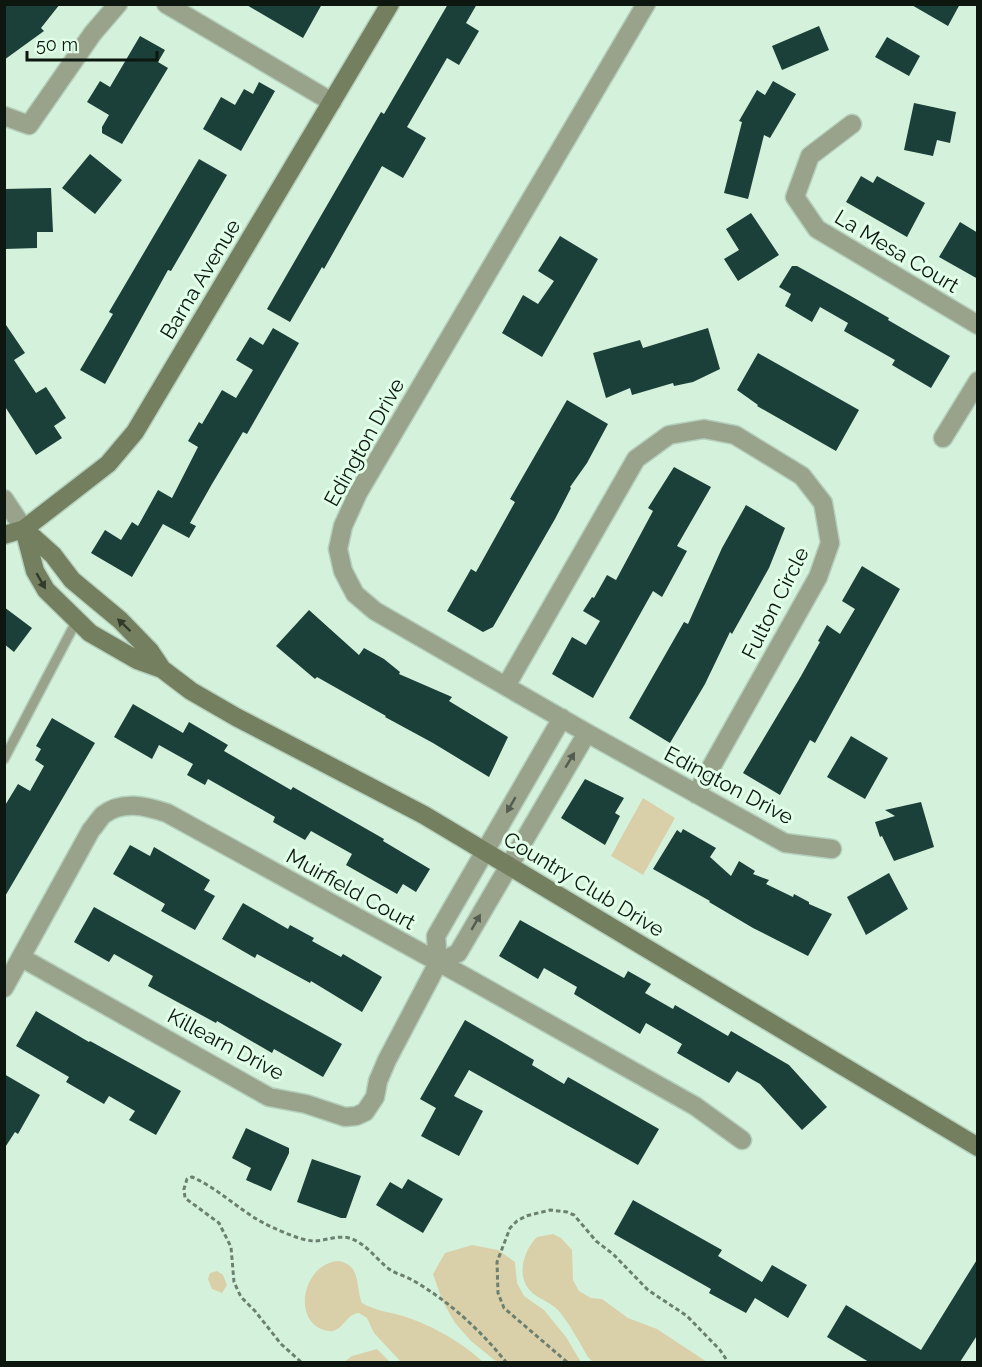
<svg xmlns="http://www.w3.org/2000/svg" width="982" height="1367" font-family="Raleway,sans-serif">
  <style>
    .green { fill: #d9d0a9 }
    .building { fill: #1b3f39 }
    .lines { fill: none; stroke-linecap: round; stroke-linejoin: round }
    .lane-casing { stroke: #b4cfbb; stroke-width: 12 }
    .street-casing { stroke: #b4cfbb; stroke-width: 21 }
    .secondary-casing { stroke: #b4cfbb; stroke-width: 21 }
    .path { stroke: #6c8071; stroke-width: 3; stroke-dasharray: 4.5 3; stroke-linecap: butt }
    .lane { stroke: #99a28b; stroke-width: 9 }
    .street { stroke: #99a28b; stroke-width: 18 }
    .secondary { stroke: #737f5e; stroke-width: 18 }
    .oneway { fill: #313b2b }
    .oneway2 { fill: #535c4e }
    .labels { text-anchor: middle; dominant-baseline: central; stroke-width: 6; stroke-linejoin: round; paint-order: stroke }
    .street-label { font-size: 21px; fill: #0d1710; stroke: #e1ffe8 }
  </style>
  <rect width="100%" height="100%" fill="#d4f2db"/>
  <path class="green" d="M643 798 675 818 643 875 611 856Z
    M553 1234 561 1238 572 1250 573 1280 579 1291 591 1298 602 1299 628 1318 657 1329 707 1362H593L588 1357C579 1342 570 1324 558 1310 551 1303 542 1300 535 1295 514 1280 523 1251 537 1237Z
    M472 1245 498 1250 515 1262 517 1283 524 1296 544 1310 566 1337 581 1362H498L493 1359 471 1341 455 1323 442 1300 433 1274 445 1253Z
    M339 1261C362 1266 355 1286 362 1303 375 1311 391 1312 406 1317 433 1326 463 1343 483 1362H401L374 1333 367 1318 359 1313C345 1314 343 1333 328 1331 291 1325 301 1263 339 1261Z
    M217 1271 223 1275 227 1285 222 1293 212 1289 208 1279 210 1273Z
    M377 1349 390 1362H344L352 1356Z"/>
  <path class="building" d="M4 4H60L41 28 44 31 4 60Z
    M245 4H322L303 38Z
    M448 4H477L466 23 479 31 459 65 447 58 407 127 426 138 403 178 382 166 324 269 322 267 290 322 267 309 381 112 384 114Z
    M910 4H960L948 26Z
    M819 26 829 50 782 70 772 46Z
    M140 36 165 50 158 62 168 68 122 144 102 133V127L109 115 87 102 100 81 110 87Z
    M887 37 920 56 909 76 875 57Z
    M773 81 796 94 770 138 764 135 748 199 724 193 742 122 739 121 757 90 765 95Z
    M259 82 275 91 241 151 203 129 221 97 235 105 244 89 253 94Z
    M914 103 956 112 950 143 937 140 933 156 904 150Z
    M90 154 122 180 95 214 62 188Z
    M199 159 227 175 171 271 168 270 105 384 80 370 113 314 109 312Z
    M861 176 873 183 877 176 925 203 907 237 846 202Z
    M51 188 53 232H37V248L5 249 4 189Z
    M751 213 779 255 738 281 724 259 739 250 726 229Z
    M960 222 978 233V279L939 257Z
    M560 236 598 259 542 357 502 333 523 295 538 304 554 281 538 271Z
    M792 266H797L849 295 889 318 888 320 950 356 931 388 892 365 895 360 844 331 848 323 820 307 812 322 785 306 791 294 779 287Z
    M4 322 25 353 14 360 36 393 46 387 66 418 54 426 62 438 36 455 4 405Z
    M273 328 299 343 247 434 243 432 212 484 190 523 196 526 189 538 163 524 132 577 91 553 105 530 121 540 132 522 138 526 158 490 172 498 198 447 188 441 199 422 202 424 222 390 236 398 253 370 236 360 250 337 263 345Z
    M708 328 720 369 693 382 674 386 673 383 632 395 630 388 606 398 593 353 640 340 643 348Z
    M758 353 859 410 836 451 757 406 758 405 737 390Z
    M567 400 608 424 587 463 570 487 571 488 555 519 493 627 483 632 447 611 471 569 476 572 515 502 510 499Z
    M674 467 711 487 677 546 687 551 662 597 653 591 593 698 552 674 572 637 586 645 600 621 583 611 592 597 594 598 607 575 616 580 653 511 648 508Z
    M746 505 785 528 769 568 732 634 730 632 705 684 670 743 629 718 684 622 688 624 722 548Z
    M862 566 900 589 815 743 810 740 780 795 743 773 801 676 820 642 818 641 827 625 840 634 855 609 842 601Z
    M4 607 32 628 14 652 4 644Z
    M309 610 359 655 364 648 384 659 400 672 399 674 452 697 449 701 508 737 489 777 433 743 385 717 386 716 317 677 315 679 276 646Z
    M133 704 183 733 189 722 228 745 224 751 291 790 293 787 384 839 383 841 430 869 416 892 403 884 397 894 346 865 352 854 311 831 305 840 273 822 275 817 208 779 205 785 187 775 193 764 159 745 152 759 114 737Z
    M52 718 95 743 4 898V807L18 784 30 791 44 766 35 760 41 749 36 746Z
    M851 736 888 758 865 799 827 777Z
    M585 779 624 798 615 813 620 816 605 845 561 818Z
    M921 802 934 847 894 861 882 836 880 837 875 822 895 816 885 810Z
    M683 829 716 848 710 857 731 876 739 861 755 871 753 874 769 880 766 884 793 897 794 894 809 902V904L832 914 808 956 753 928 709 902 710 901 653 869 677 830 681 833Z
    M130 845 150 856 154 847 210 880 204 890 215 896 195 930 161 911 165 904 113 874Z
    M889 873 908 909 866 935 847 897Z
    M243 903 288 929 290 925 314 938 312 941 341 957 343 954 382 977 362 1012 311 981 310 983 257 954 255 958 222 939Z
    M94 907 342 1044 323 1077 274 1049 272 1053 217 1021 216 1023 148 986 153 976 114 954 109 962 74 942Z
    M520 920 624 978 628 971 651 984 645 993 673 1009 675 1005 728 1036 731 1031 789 1065 827 1107 802 1130 760 1084 737 1071 729 1083 677 1053 682 1044 646 1023 640 1034 574 994 577 987 544 968 538 979 499 956Z
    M36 1011 89 1042 90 1041 181 1091 156 1135 129 1120 135 1111 109 1096 104 1104 66 1082 69 1077 16 1046Z
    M465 1020 534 1060 532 1065 564 1084 568 1077 659 1129 638 1165 469 1070 454 1096 483 1111 459 1156 421 1136 436 1108 420 1099Z
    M4 1074 40 1095 18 1134 15 1132 4 1149Z
    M246 1128 289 1148V1153L271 1191 246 1180 251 1168 232 1158Z
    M312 1159 361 1176 346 1218H341L297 1202Z
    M408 1179 443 1199 423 1233 376 1205 390 1182 402 1189Z
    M633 1200 722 1250 718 1256 762 1282 772 1265 807 1285 788 1318 755 1298 746 1313 709 1293 711 1289 614 1234Z
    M978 1258V1334L960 1362H869L827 1337 846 1305 921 1350Z"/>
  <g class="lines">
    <defs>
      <path id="lane" d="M4 759 77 620"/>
      <path id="street" d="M166 4 332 102
        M646 4 358 493 343 526 338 549 343 571 355 594 375 611 587 733 785 843 832 849
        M4 116 29 125 93 33 118 4
        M852 124 810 156 795 197 817 229 978 325
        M943 438 978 381
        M4 499 24 529
        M506 686 636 459 669 435 704 429 735 435 802 476 823 503 830 543 818 577 696 794
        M22 958 269 1097 306 1104 345 1117 356 1116 365 1112 375 1097 378 1081 387 1060 438 963 436 936 562 718
        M438 963 458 953 587 733
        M4 988 91 830C95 826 99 819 103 815 122 800 146 806 167 813L471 980 695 1106 742 1140"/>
      <path id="secondary" d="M24 529 35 571 46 590 90 633 137 660 162 669 191 691 236 717 424 815 978 1147
        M24 529 53 555 72 580 120 620 150 651 162 669
        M4 535 24 529 108 464 135 432 390 4"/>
    </defs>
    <use href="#lane" class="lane-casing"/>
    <use href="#street" class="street-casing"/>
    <use href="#secondary" class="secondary-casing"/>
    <path class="path" d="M301 1362 281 1344 255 1311 241 1297 234 1282 231 1247 219 1223 185 1198 184 1189 187 1179 192 1177C222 1190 243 1215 274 1228 285 1233 301 1240 313 1241 325 1241 337 1235 349 1238 366 1243 375 1258 389 1269 396 1274 406 1276 414 1281 450 1302 480 1330 506 1362
      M567 1362 504 1308 498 1293 497 1262 510 1228 517 1221 526 1216 550 1210 567 1212 574 1215 596 1241 613 1254 648 1290 687 1316 720 1350 728 1362"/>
    <use href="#lane" class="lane"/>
    <use href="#street" class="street"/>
    <use href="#secondary" class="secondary"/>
  </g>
  <defs><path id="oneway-solid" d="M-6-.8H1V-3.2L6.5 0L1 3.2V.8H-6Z" transform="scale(1.5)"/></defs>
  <g class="oneway">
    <use href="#oneway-solid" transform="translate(41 581) rotate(60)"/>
    <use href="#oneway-solid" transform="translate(124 625) rotate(-136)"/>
  </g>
  <g class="oneway2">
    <use href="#oneway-solid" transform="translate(570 760) rotate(-59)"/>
    <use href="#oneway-solid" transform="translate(511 805) rotate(120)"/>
    <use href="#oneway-solid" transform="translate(476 922) rotate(-60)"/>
  </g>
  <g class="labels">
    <g class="street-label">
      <text transform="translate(897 251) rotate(31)">La Mesa Court</text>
      <text transform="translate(200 279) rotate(-59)">Barna Avenue</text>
      <text transform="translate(364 442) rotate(-61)">Edington Drive</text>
      <text transform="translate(775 603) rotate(-63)">Fulton Circle</text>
      <text transform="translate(729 785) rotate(28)">Edington Drive</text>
      <text transform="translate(584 884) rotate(31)">Country Club Drive</text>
      <text transform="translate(351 889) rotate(29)">Muirfield Court</text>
      <text transform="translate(226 1044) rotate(28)">Killearn Drive</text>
    </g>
  </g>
  <rect width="982" height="1367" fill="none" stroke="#0d1710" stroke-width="12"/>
  <path d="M27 51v9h130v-9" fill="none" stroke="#0d1710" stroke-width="3"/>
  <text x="36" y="51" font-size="18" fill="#0d1710" stroke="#e1ffe8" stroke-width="4.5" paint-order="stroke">50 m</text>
</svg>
